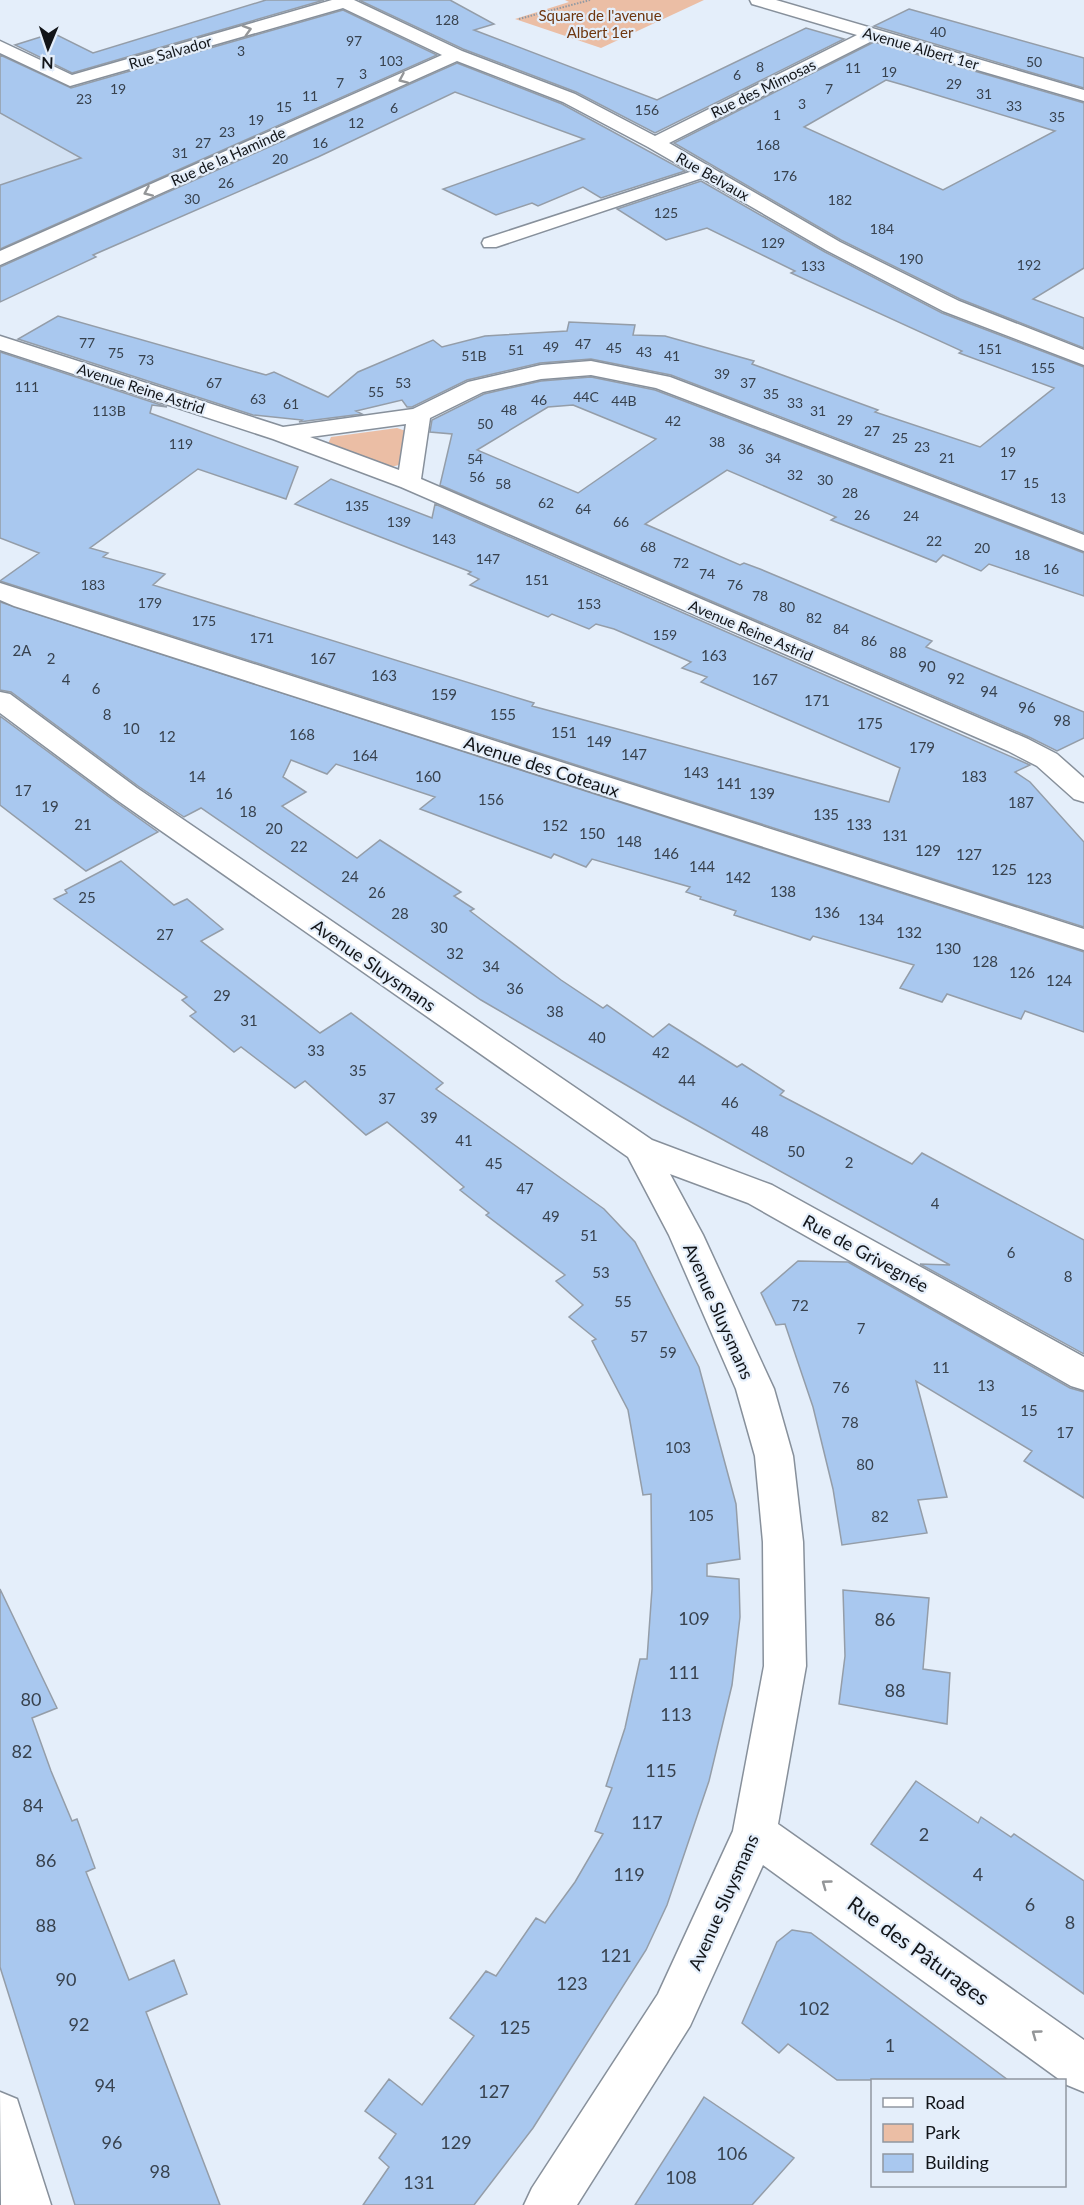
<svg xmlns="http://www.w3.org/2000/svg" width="1084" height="2205" font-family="Lato,sans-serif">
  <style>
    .built { fill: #d2e1f3 }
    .green { fill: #ebbea5 }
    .building { fill: #a9c8ef; stroke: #949da8; stroke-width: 1.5; fill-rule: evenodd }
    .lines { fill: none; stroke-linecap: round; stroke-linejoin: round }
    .lane-casing { stroke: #87909b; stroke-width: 3 }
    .street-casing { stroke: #87909b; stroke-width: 3 }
    .path { stroke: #9299a2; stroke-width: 2; stroke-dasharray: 1.5 1.5; stroke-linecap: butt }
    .lane { fill: #fff; fill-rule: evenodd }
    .street { fill: #fff; fill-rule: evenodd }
    .oneway { stroke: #949698 }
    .labels { text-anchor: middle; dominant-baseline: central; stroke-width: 4.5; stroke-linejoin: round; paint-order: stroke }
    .far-number-label { font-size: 14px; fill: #38424e }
    .far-park-label { font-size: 15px; fill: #6e360f; stroke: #e4eefa }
    .far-street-label { font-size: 15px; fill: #121519; stroke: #e4eefa }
    .number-label { font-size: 15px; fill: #38424e }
    .street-label { font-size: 18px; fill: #121519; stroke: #e4eefa }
    .near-number-label { font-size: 18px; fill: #38424e }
    .near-street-label { font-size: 21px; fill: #121519; stroke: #e4eefa }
  </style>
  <rect width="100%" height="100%" fill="#e4eefa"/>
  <path class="built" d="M0 63 140 141 0 236Z"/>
  <path class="green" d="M565 0H704L601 48 515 19 569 2Z
    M397 428 406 431 403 463C382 475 348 454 327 446L331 437Z"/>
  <path class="building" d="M266 0H324L72 73 15 45 53 33 93 53Z
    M359 0H450L494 24 474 30 657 100 806 28 844 39 655 133 576 92 463 49Z
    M909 9 1084 58V88L874 26Z
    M343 10 437 55 0 249V185L81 158 0 113V55L71 88Z
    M874 42 1084 103V268L1033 299 1084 318V348L960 299 841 240 674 143ZM886 80 907 86 1055 131 943 190 804 127Z
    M457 63 562 104 685 171 601 198 583 187 538 206 532 203 496 215 443 189 584 139 455 92 318 157 93 255 96 257 0 302V267Z
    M701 181 825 252 942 313 1084 367V533L671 375 591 359 540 363 467 380 412 407H407L402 400 356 411 362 414 299 422 302 420 253 415 18 339 58 316 266 375 274 372 328 397 358 372 433 340 442 347 485 336 567 331 569 322 635 325 633 335 665 336 754 361 752 364 878 410 875 412 980 447 1054 388 959 353 962 351 791 273 795 271 707 228 666 240 617 209Z
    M0 352 167 407 152 405 150 413 298 467 286 499 198 469 90 548 108 553 103 557 165 574 153 585 534 703 532 706 889 802 900 768 701 682 707 677 682 668 691 662 614 629 596 624 589 629 552 614 548 617 470 585 479 579 468 574 471 572 295 504 331 479 432 518 435 504 1030 765 1015 772 1030 782 1084 842V927L0 581 39 553 0 538Z
    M591 377 655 390 1084 553V596L989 564 981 571 943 555 936 562 831 520 836 517 727 470 645 524 740 565 744 563 760 569 932 641 926 647 1084 712V738L1057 751 1029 737 440 485 452 434 430 432 432 420 484 394 541 381ZM573 405 656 439 578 493 477 450 548 407Z
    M0 602 1084 952V1032L1025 1011 1021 1019 947 994 942 1002 900 988 914 965 813 936 810 940 734 915 736 911 700 899 701 897 686 892 690 887 592 859 586 867 554 854 551 858 420 809 435 797 336 764 327 774 291 760 283 777 306 792 282 806 357 858 380 840 461 892 454 896 474 909 470 911 561 980 603 1008 607 1005 653 1037 669 1024 737 1067 742 1064 784 1091 780 1095 912 1164 922 1153 1084 1240V1354L920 1264 950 1265 662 1106 481 1000 201 808 184 817 138 786 11 692 0 690Z
    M0 716 116 802 158 832 86 871 0 805Z
    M121 861 174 905 187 899 223 929 201 941 320 1033 351 1013 443 1083 436 1089 604 1209 635 1242 699 1367 736 1504 740 1559 707 1564V1576L739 1579 740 1617 732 1685 709 1781 667 1905 646 1950 533 2128 474 2205H363L389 2167 379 2158 396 2134 365 2111 389 2079 422 2105 474 2036 450 2018 486 1971 496 1976 536 1918 545 1923 575 1882 603 1834 595 1831 612 1788 606 1786 625 1728 640 1659H647L652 1589 651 1494 643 1495 628 1410 592 1341 596 1339 569 1317 583 1305 556 1281 565 1275 486 1215 489 1213 460 1190 464 1187 387 1122 366 1135 305 1081 295 1088 241 1047 234 1052 190 1016 196 1012 182 1000 187 997 54 899 67 893 65 890Z
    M798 1261 848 1262 1070 1388 1084 1392V1498L1024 1461 1032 1451 916 1381 947 1497 918 1500 927 1533 842 1545 833 1489 813 1407 785 1324 776 1325 761 1293Z
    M0 1589 57 1708 32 1718 51 1771 72 1821 77 1819 95 1868 86 1872 129 1980 174 1960 187 1994 146 2012 220 2205H75L0 1967Z
    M843 1590 929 1598 923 1669 950 1673 947 1724 839 1704 845 1656Z
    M916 1781 978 1823 981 1817 1011 1837 1014 1834 1084 1881V1994L871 1844Z
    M792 1930 811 1933 1008 2080H837L788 2044 779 2053 742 2023 777 1942Z
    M704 2097 794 2158 752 2205H635Z"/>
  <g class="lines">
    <defs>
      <path id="lane" d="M705 167 713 172 711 175 496 247H484L482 243 484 239Z"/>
      <path id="street" d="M332 0H354L462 51 575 94 655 136 857 35 752 4 750 0H776L1084 90V101L874 40 669 143 840 242 959 301 1084 350V365L943 311 826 250 648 147 563 102 457 61 0 265V251L442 55 343 8 70 86 0 53V41L72 75Z
        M0 336 283 427 413 409 468 382 541 365 591 361 670 377 1084 535V551L656 388 591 375 541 379 483 392 430 418 421 479 1028 739 1057 754 1084 778V802L1074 799 1037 766 1008 751 401 487 273 439 0 350ZM406 424 399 470 310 437Z
        M0 583 1084 929V950L14 606 0 600Z
        M0 692 10 694 137 788 652 1140 772 1185 1084 1357V1390L1071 1386 748 1203 670 1174 703 1235 774 1389 793 1456 803 1542 806 1666 778 1824 1084 2040V2092L1067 2085 763 1865 690 2026 577 2205H524L532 2188 658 1994 733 1831 764 1666 763 1542 755 1456 736 1389 669 1235 628 1157 117 800 0 713Z
        M0 2092 17 2099 51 2205H1Z"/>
    </defs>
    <use href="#lane" class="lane-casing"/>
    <use href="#street" class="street-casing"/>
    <path class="path" d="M519 19 590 0"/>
    <use href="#lane" class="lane"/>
    <use href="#street" class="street"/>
  </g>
  <defs><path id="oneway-chevron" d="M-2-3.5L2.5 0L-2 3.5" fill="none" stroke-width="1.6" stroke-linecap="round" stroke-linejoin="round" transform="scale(1.5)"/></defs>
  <g class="oneway">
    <use href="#oneway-chevron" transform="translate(247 30) rotate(-16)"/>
    <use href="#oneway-chevron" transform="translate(403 79) rotate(156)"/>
    <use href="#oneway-chevron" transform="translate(148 192) rotate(156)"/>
    <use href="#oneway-chevron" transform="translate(826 1884) rotate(-144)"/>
    <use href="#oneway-chevron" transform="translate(1036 2034) rotate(-144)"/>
  </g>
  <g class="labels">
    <g class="far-number-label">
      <text x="447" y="19">128</text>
      <text x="938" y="31">40</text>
      <text x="354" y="40">97</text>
      <text x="241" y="50">3</text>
      <text x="391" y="60">103</text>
      <text x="1034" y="61">50</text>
      <text x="760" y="66">8</text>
      <text x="853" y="67">11</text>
      <text x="889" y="71">19</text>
      <text x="363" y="73">3</text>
      <text x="737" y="74">6</text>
      <text x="340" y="82">7</text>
      <text x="954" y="83">29</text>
      <text x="118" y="88">19</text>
      <text x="829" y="88">7</text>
      <text x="984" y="93">31</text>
      <text x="310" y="95">11</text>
      <text x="84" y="98">23</text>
      <text x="802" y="103">3</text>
      <text x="1014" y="105">33</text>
      <text x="284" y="106">15</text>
      <text x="394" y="107">6</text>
      <text x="647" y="109">156</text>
      <text x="777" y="114">1</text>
      <text x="1057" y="116">35</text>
      <text x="256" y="119">19</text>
      <text x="356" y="122">12</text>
      <text x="227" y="131">23</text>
      <text x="203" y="142">27</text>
      <text x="320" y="142">16</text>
      <text x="768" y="144">168</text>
      <text x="180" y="152">31</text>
      <text x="280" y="158">20</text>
      <text x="785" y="175">176</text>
      <text x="226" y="182">26</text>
      <text x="192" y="198">30</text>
      <text x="840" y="199">182</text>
      <text x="666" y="212">125</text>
      <text x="882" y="228">184</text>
      <text x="773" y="242">129</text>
      <text x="911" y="258">190</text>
      <text x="1029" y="264">192</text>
      <text x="813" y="265">133</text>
      <text x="87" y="342">77</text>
      <text x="583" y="343">47</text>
      <text x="551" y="346">49</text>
      <text x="614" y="347">45</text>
      <text x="990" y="348">151</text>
      <text x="516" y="349">51</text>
      <text x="644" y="351">43</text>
      <text x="116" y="352">75</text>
      <text x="474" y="355">51B</text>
      <text x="672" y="355">41</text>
      <text x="146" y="359">73</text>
      <text x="1043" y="367">155</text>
      <text x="722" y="373">39</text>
      <text x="214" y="382">67</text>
      <text x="403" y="382">53</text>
      <text x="748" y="382">37</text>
      <text x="27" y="386">111</text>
      <text x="376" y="391">55</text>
      <text x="771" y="393">35</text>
      <text x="586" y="396">44C</text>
      <text x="258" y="398">63</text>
      <text x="539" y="399">46</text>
      <text x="624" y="400">44B</text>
      <text x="795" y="402">33</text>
      <text x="291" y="403">61</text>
      <text x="509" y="409">48</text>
      <text x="109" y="410">113B</text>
      <text x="818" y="410">31</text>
      <text x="845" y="419">29</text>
      <text x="673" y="420">42</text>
      <text x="485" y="423">50</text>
      <text x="872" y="430">27</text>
      <text x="900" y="437">25</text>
      <text x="717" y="441">38</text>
      <text x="181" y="443">119</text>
      <text x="922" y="446">23</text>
      <text x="746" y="448">36</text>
      <text x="1008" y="451">19</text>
      <text x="773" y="457">34</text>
      <text x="947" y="457">21</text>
      <text x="475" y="458">54</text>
      <text x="795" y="474">32</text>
      <text x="1008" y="474">17</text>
      <text x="477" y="476">56</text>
      <text x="825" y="479">30</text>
      <text x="1031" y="482">15</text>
      <text x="503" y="483">58</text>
      <text x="850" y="492">28</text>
      <text x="1058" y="497">13</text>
      <text x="546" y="502">62</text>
      <text x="357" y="505">135</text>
      <text x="583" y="508">64</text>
      <text x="862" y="514">26</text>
      <text x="911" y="515">24</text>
      <text x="399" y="521">139</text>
      <text x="621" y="521">66</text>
      <text x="444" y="538">143</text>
      <text x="934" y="540">22</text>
      <text x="648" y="546">68</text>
      <text x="982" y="547">20</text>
      <text x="1022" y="554">18</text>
      <text x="488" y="558">147</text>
      <text x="681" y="562">72</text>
      <text x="1051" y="568">16</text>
      <text x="707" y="573">74</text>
      <text x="537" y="579">151</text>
      <text x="93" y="584">183</text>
      <text x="735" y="584">76</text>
      <text x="760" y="595">78</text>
      <text x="150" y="602">179</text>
      <text x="589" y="603">153</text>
      <text x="787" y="606">80</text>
      <text x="814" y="617">82</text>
      <text x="204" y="620">175</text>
      <text x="841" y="628">84</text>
      <text x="665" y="634">159</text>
      <text x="262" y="637">171</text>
      <text x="869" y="640">86</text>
    </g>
    <g class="far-park-label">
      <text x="600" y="15">Square de l'avenue<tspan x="600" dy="17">Albert 1er</tspan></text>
    </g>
    <g class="far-street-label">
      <text transform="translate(921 48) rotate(16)">Avenue Albert 1er</text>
      <text transform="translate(170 52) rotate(-16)">Rue Salvador</text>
      <text transform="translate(763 88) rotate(-26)">Rue des Mimosas</text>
      <text transform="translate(228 156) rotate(-24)">Rue de la Haminde</text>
      <text transform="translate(713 176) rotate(30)">Rue Belvaux</text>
      <text transform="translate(141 388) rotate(18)">Avenue Reine Astrid</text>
      <text transform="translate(751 630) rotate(23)">Avenue Reine Astrid</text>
    </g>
    <g class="number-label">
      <text x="22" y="650">2A</text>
      <text x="898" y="652">88</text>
      <text x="714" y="655">163</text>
      <text x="51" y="658">2</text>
      <text x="323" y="658">167</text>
      <text x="927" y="666">90</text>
      <text x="384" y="675">163</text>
      <text x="956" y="678">92</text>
      <text x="66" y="679">4</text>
      <text x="765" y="679">167</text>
      <text x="96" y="688">6</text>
      <text x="989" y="691">94</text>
      <text x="444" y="694">159</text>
      <text x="817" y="700">171</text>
      <text x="1027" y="707">96</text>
      <text x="107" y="714">8</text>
      <text x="503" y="714">155</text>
      <text x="1062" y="720">98</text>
      <text x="870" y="723">175</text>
      <text x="131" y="728">10</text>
      <text x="564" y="732">151</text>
      <text x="302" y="734">168</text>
      <text x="167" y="736">12</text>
      <text x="599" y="741">149</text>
      <text x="922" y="747">179</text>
      <text x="634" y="754">147</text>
      <text x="365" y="755">164</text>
      <text x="696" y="772">143</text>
      <text x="197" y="776">14</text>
      <text x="428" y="776">160</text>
      <text x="974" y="776">183</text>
      <text x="729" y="783">141</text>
      <text x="23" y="790">17</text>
      <text x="224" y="793">16</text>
      <text x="762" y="793">139</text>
      <text x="491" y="799">156</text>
      <text x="1021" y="802">187</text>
      <text x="50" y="806">19</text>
      <text x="248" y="811">18</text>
      <text x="826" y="814">135</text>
      <text x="83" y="824">21</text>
      <text x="859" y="824">133</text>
      <text x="555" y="825">152</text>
      <text x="274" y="828">20</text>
      <text x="592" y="833">150</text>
      <text x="895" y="835">131</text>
      <text x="629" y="841">148</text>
      <text x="299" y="846">22</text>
      <text x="928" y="850">129</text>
      <text x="666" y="853">146</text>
      <text x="969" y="854">127</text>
      <text x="702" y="866">144</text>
      <text x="1004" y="869">125</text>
      <text x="350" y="876">24</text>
      <text x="738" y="877">142</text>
      <text x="1039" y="878">123</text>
      <text x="783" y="891">138</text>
      <text x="377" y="892">26</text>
      <text x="87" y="897">25</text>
      <text x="827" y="912">136</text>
      <text x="400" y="913">28</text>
      <text x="871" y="919">134</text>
      <text x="439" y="927">30</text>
      <text x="909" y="932">132</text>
      <text x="165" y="934">27</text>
      <text x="948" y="948">130</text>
      <text x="455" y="953">32</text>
      <text x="985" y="961">128</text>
      <text x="491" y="966">34</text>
      <text x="1022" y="972">126</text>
      <text x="1059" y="980">124</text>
      <text x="515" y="988">36</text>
      <text x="222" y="995">29</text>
      <text x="555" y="1011">38</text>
      <text x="249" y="1020">31</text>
      <text x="597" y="1037">40</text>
      <text x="316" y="1050">33</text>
      <text x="661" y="1052">42</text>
      <text x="358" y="1070">35</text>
      <text x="687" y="1080">44</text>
      <text x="387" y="1098">37</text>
      <text x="730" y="1102">46</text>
      <text x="429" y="1117">39</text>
      <text x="760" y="1131">48</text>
      <text x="464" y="1140">41</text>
      <text x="796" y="1151">50</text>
      <text x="849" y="1162">2</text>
      <text x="494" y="1163">45</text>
      <text x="525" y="1188">47</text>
      <text x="935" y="1203">4</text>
      <text x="551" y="1216">49</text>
      <text x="589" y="1235">51</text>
      <text x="1011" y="1252">6</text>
      <text x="601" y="1272">53</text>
      <text x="1068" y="1276">8</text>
      <text x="623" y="1301">55</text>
      <text x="800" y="1305">72</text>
      <text x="861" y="1328">7</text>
      <text x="639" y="1336">57</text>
      <text x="668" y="1352">59</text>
      <text x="941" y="1367">11</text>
      <text x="986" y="1385">13</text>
      <text x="841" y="1387">76</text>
      <text x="1029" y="1410">15</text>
      <text x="850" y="1422">78</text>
      <text x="1065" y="1432">17</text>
      <text x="678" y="1447">103</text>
      <text x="865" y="1464">80</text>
      <text x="701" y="1515">105</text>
      <text x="880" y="1516">82</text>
    </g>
    <g class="street-label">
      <text transform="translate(542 766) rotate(18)">Avenue des Coteaux</text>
      <text transform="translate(374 965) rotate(35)">Avenue Sluysmans</text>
      <text transform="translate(866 1253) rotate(29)">Rue de Grivegnée</text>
      <text transform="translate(719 1311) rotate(66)">Avenue Sluysmans</text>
      <text transform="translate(723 1902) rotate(-66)">Avenue Sluysmans</text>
    </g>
    <g class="near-number-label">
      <text x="694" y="1618">109</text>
      <text x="885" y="1619">86</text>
      <text x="684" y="1672">111</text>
      <text x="895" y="1690">88</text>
      <text x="31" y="1699">80</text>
      <text x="676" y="1714">113</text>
      <text x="22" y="1751">82</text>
      <text x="661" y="1770">115</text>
      <text x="33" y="1805">84</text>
      <text x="647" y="1822">117</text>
      <text x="924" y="1834">2</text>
      <text x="46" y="1860">86</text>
      <text x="629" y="1874">119</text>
      <text x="978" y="1874">4</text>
      <text x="1030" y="1904">6</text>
      <text x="1070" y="1922">8</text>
      <text x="46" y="1925">88</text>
      <text x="616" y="1955">121</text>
      <text x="66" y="1979">90</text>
      <text x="572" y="1983">123</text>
      <text x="814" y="2008">102</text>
      <text x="79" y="2024">92</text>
      <text x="515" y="2027">125</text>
      <text x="890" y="2045">1</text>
      <text x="105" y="2085">94</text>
      <text x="494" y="2091">127</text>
      <text x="112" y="2142">96</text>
      <text x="456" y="2142">129</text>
      <text x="732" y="2153">106</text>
      <text x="160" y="2171">98</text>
      <text x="681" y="2177">108</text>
      <text x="419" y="2182">131</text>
    </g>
    <g class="near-street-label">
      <text transform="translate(919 1950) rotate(36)">Rue des Pâturages</text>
    </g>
  </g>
  <rect x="871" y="2079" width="195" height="108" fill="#e4eefa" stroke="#9097a0" stroke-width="1.5"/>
  <rect x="883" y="2098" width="30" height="9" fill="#ffffff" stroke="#9097a0" stroke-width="1.5"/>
  <text x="925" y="2109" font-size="18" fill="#121519">Road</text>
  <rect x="883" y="2124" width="30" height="18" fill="#ebbea5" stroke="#9097a0" stroke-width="1.5"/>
  <text x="925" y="2139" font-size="18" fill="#121519">Park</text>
  <rect x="883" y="2154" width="30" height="18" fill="#a9c8ef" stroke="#9097a0" stroke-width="1.5"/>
  <text x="925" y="2169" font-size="18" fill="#121519">Building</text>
  <g transform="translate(48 48) rotate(182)" stroke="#e4eefa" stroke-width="4.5" paint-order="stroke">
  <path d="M0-4.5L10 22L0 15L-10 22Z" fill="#121519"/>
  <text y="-9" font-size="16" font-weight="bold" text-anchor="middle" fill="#121519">N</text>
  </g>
</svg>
